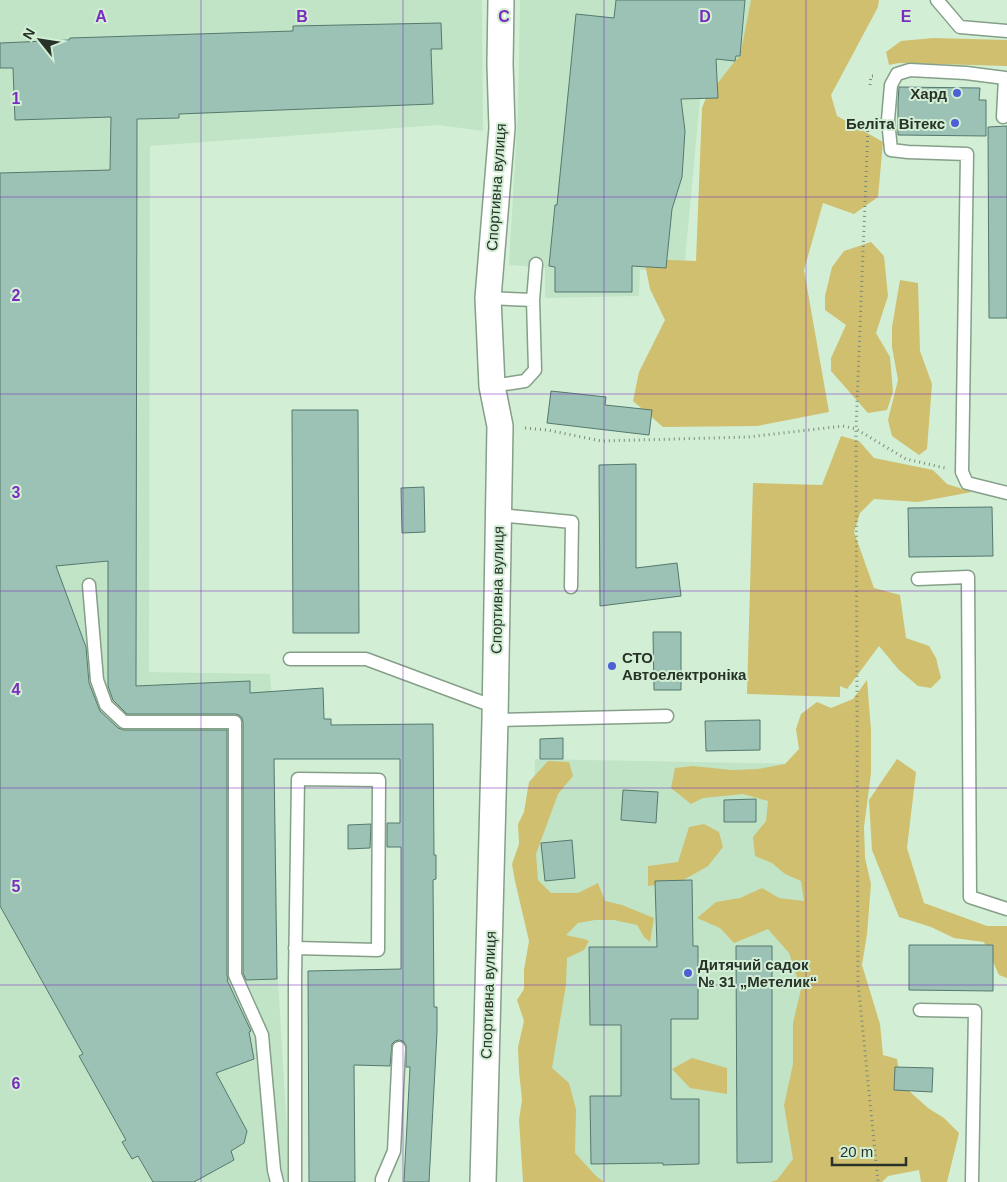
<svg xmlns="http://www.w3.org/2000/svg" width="1007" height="1182" font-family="Arial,sans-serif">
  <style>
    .built { fill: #c2e4c6 }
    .green { fill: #cfbf6f }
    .building { fill: #9bc2b5; stroke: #55796e }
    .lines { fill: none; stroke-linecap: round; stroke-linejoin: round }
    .lane-casing { stroke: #859f88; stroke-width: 15 }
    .street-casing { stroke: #859f88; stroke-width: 28 }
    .path { stroke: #788b7a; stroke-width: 3; stroke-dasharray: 1 4; stroke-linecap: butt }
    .lane { stroke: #fff; stroke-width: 12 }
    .street { stroke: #fff; stroke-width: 25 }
    .grid { fill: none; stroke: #7b2cbf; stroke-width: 1; stroke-opacity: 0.55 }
    .poi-dot { fill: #4c5fd4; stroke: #d2efd5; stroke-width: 2 }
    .labels { text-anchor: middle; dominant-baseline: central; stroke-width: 4; stroke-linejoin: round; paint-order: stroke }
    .poi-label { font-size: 15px; font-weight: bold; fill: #283229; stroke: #d2efd5; text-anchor: end }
    .street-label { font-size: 15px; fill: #283229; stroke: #d2efd5 }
    .grid-label { font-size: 16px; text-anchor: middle; font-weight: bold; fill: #7b2cbf; stroke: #d2efd5; stroke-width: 4; stroke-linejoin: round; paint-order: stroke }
  </style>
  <rect width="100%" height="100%" fill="#d2efd5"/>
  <path class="built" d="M0 0H482L483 131 438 125 150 146 149 672 270 674 274 725 278 980 290 1182H0Z
    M520 0H794L744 56 700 100 684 271 640 270 639 296 545 298V268L509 265 518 110Z
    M535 759 851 765 843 1182H526Z"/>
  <path class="green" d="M751 0H879L878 7 831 95 837 116 883 142 878 197 854 214 823 203 804 270 829 412 757 426 663 427 633 401 639 372 665 320 650 289 644 259 696 261 702 108 706 98 735 61 740 56Z
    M933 38 1007 40V66L899 63 889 65 886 52 901 41Z
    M871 242 884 256 888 296 876 333 890 357 893 392 887 410 868 413 831 371V358L846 325 825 310V296L832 267 844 251Z
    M900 280 918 283 920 351 932 384 927 449 919 455 892 436 888 420 898 380 892 347V327Z
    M841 436 859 441 874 458 933 470 947 484 972 492 918 502 874 499 860 513 854 532 874 588 900 595 906 638 929 646 936 658 941 678 931 688 918 686 899 670 879 646 847 689 840 686V697L747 694 753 483 822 485Z
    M867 680 871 730V773L864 827 865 858 871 884 867 934 862 965 880 1024 883 1055 897 1059 901 1086 908 1090 928 1108 944 1118 959 1133 947 1182H921L919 1170 888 1176 882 1182H770L777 1180 793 1159 784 1105 793 1064V1023L801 989 789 953 768 929 734 943 720 928 697 918 716 902 740 898 762 888 779 898 804 901 801 881 785 874 772 863 755 856 753 837 766 821 768 801 743 794 703 798 691 804 671 788 675 768 693 766 732 770 758 769 785 764 799 749 796 729 801 714 817 702 831 708 853 699Z
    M897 759 916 772 907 848 924 903 987 926H1007V978L999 975 984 942 954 938 931 927 899 917 872 850 869 800Z
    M548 761 569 762 573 776 558 794 536 854 538 880 551 893H578L598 883 605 901 622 905 654 918 650 942 644 937 637 925 614 920H595L578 923 566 935 584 939 589 941 584 950 567 958 566 985 552 1068 569 1083 576 1109 575 1153 596 1176 604 1182H523L519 1120 522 1100 519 1071 518 1047 524 1021 517 1000 524 989V970L529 941 515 881 512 864 519 844 518 824 524 812 529 782Z
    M704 824 719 832 723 847 708 866 680 882 648 886V866L678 862 689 827Z
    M692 1058 727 1068V1094L690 1088 672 1069Z"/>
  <path class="building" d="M616 0H745L740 56H736L735 61 716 59 718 98 681 99 685 131 682 177 672 209 666 268 632 266V292H555V267L549 266 555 205H557L576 14 614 18Z
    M441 23 442 49H431L433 104 179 114V118L137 119 136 686 250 681V693L323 688 324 719H331V725L433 724 434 855H436V879L433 880 434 1007H437V1032L429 1182H404L410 1067H406V1045L403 1041 399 1040 395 1041 392 1044 390 1066 354 1065 355 1182H309L308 971 401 969V847H387V823H400V759H274L277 979 246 980 243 973V722L242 718 239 715 235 714H127L113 700 108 686V561L56 566 86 647 89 683 100 711 118 728 124 730H227V975L228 980H227L251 1031 249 1032 254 1059 216 1073 247 1131 244 1143 231 1151 234 1160 194 1182H153L138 1156 132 1159 122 1142 126 1140 79 1056 83 1054 0 906V173L110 170 111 117 15 120 13 68H0V43L69 40 70 38 293 31V26Z
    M899 87 980 88 979 100H986V136L898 135V103Z
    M1007 126V318H989L988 127Z
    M551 391 606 397 605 405 652 410 649 435 547 423Z
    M292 410H358L359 633H293Z
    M636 464V568L677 563 681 596 600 606 599 465Z
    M424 487 425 532 402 533 401 488Z
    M992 507 993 556 909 557 908 508Z
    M653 632H681V690H654Z
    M760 720V750L706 751 705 721Z
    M563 738V759H540V739Z
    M623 790 658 792 656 823 621 820Z
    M756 799V822H724V800Z
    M371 824 370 848 348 849V825Z
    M572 840 575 878 545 881 541 843Z
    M692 880 693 946H698V1019H671V1099H699V1164L663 1165V1163L591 1164 590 1096H621V1025H590L589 947H657L655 881Z
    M909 945H993V991L909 990Z
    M736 946H772V1162L737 1163Z
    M895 1067 933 1068 932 1092 894 1090Z"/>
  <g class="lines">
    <defs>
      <path id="lane" d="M937 0 960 27 1007 31
        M1003 117 1005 78 966 73 910 70 897 74 891 85 888 120 891 150 908 152 967 154 962 472 967 483 1007 493
        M488 298 533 300 536 264
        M492 386 525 381 535 370 533 300
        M499 515 572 522 571 587
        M918 579 968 577 970 897 1007 909
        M89 585 97 680 106 705 124 722H235V975L262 1035 274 1170 277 1182
        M290 659H366L495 707
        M495 720 667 716
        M920 1010 975 1011 972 1182
        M295 1182V979L298 779 379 780 378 950 295 948
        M382 1182V1179L394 1151 399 1048"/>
      <path id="street" d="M483 1182 495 720 500 426 492 386 488 298 502 128 500 64 501 0"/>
    </defs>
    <use href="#lane" class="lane-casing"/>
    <use href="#street" class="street-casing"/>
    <path class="path" d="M870 85 871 76H875
      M868 126 856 429 858 982 878 1182
      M525 428 547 430 601 441 748 437 843 426 856 429 906 459 945 468"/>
    <use href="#lane" class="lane"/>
    <use href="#street" class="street"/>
  </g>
  <path class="grid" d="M201 0V1182M403 0V1182M604 0V1182M806 0V1182M0 197H1007M0 394H1007M0 591H1007M0 788H1007M0 985H1007"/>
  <g class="poi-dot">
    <circle cx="957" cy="93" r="5"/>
    <circle cx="955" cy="123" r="5"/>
    <circle cx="612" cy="666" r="5"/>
    <circle cx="688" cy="973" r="5"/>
  </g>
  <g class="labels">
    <g class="poi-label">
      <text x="947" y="93">Хард</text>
      <text x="945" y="123">Беліта Вітекс</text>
      <text x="622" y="657" text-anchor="start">СТО<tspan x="622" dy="17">Автоелектроніка</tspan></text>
      <text x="698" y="964" text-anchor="start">Дитячий садок<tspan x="698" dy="17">№ 31 „Метелик“</tspan></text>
    </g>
    <g class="street-label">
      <text transform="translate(496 187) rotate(-86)">Спортивна вулиця</text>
      <text transform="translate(497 590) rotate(-89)">Спортивна вулиця</text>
      <text transform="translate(488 995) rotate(-88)">Спортивна вулиця</text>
    </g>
  </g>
  <g class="grid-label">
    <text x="101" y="22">A</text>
    <text x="302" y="22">B</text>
    <text x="504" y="22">C</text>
    <text x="705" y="22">D</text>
    <text x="906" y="22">E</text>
    <text x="16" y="104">1</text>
    <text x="16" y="301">2</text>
    <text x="16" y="498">3</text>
    <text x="16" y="695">4</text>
    <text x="16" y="892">5</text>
    <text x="16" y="1089">6</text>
  </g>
  <g transform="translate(40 40) rotate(300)" stroke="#d2efd5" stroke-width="4" paint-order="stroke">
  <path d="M0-4L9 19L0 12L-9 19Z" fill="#283229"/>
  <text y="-8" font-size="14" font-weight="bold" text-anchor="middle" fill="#283229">N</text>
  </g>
  <path d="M832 1157v8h74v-8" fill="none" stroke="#283229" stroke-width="2.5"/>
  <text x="840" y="1157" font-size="15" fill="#283229" stroke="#d2efd5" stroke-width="4" paint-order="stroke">20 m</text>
</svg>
